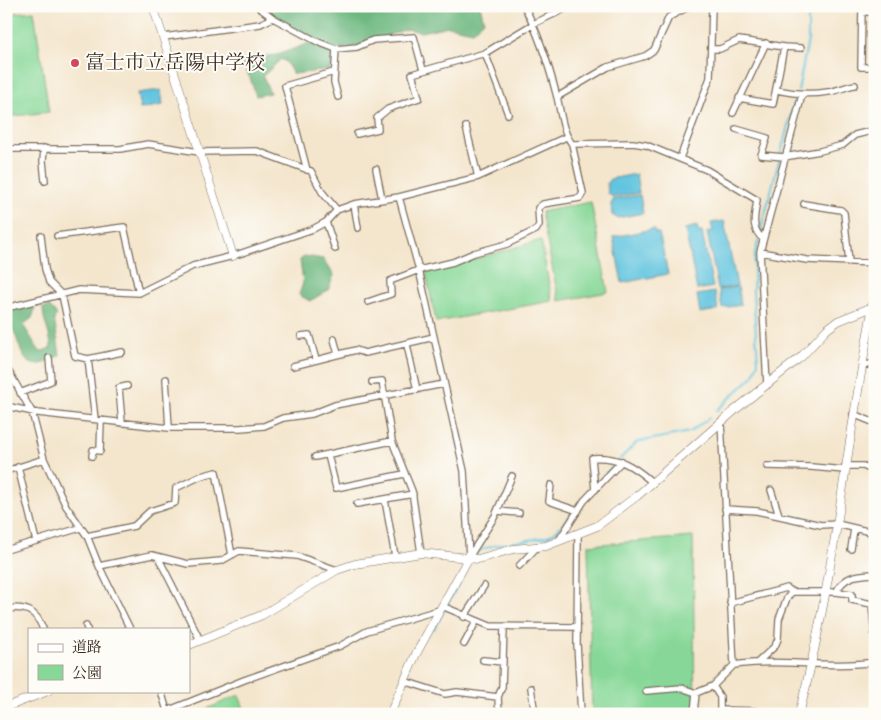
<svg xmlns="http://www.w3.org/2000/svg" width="881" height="720" font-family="'Libre Bodoni','Noto Serif JP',serif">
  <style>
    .green { fill: #87d898; stroke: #61815b }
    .forest { fill: #6db880; stroke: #54714f }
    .water { fill: #61c4df; stroke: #4e777e }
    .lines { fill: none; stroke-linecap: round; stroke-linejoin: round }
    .stream { stroke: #61c4df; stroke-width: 2 }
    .street-casing { stroke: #7c6c5b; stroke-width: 8 }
    .secondary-casing { stroke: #7c6c5b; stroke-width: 9 }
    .street { stroke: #fff; stroke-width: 5.5 }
    .secondary { stroke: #fff; stroke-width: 8 }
    .poi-dot { fill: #d1495b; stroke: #fdfcf7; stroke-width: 2 }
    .labels { text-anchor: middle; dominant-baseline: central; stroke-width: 4; stroke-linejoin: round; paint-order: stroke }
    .poi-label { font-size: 20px; fill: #3b2a1e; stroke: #fdfcf7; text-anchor: start }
  </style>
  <rect width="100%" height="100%" fill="#fdfcf7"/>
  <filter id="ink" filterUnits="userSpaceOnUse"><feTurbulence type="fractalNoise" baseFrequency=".02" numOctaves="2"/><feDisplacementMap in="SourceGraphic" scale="10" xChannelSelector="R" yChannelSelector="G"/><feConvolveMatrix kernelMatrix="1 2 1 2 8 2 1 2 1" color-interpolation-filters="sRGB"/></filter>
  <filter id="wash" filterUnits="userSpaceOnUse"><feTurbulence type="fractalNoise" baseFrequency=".0096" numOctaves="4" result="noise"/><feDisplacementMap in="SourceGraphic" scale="20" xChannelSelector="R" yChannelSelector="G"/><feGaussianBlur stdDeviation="1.12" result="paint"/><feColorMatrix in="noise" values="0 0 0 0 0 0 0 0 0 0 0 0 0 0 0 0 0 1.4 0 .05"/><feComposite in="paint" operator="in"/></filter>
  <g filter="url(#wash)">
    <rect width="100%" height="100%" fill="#f4e6cd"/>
    <path class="green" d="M34 11 49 112 6 117V14Z
      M591 202 608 292 559 301 541 212Z
      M541 240 552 301 436 322 426 273Z
      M693 537 695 714H592L588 545Z
      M239 695 246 714H195Z"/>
    <path class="forest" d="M258 6H480L484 21 473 31 448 26 421 32 407 29 354 47 336 49 330 70 293 74 286 62 281 59 263 76 270 93 256 96 250 78 242 65 253 57 277 55 315 41Z
      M305 256 323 259 334 275 328 290 310 301 299 295 303 283 300 260Z
      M29 304 35 309 32 318 23 325 40 352 51 348C51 334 43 322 43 308L49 306 57 315 54 319 60 355C33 371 25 367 17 339 15 331 9 324 6 317V311Z"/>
    <path class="water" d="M161 90 163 105 140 109 137 93Z
      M636 174 639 193 613 197 608 194 607 183 610 179Z
      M640 195 643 213 617 218 612 215 611 204 614 199Z
      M724 221 737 286 718 289 707 232 713 231 711 223Z
      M697 226 698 232H702L713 287 697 290 685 229Z
      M654 229 655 233H659L668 274 622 283 613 237Z
      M738 287 741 305 722 308 719 290Z
      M715 292 718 310 700 313 697 295Z"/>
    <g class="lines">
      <path class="stream" d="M798 91 808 40V6
        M760 233 796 95
        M716 411 754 375 758 362 753 292 755 254 759 238
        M620 459 637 442 690 432 709 418
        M596 484 617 462
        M473 556C483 542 532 542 548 536 563 530 580 499 592 487
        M434 629 463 576"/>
    </g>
  </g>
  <g filter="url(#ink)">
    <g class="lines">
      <defs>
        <path id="street" d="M257 6 273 18 318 42 336 49 357 47 373 40 414 37 423 70
          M524 6C539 34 549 66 557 97 561 113 562 131 572 144L633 143 646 145 707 170 757 200C755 216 750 228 763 239
          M862 6 861 67H872
          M862 12H875
          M164 37 260 24 273 18
          M784 47 801 48
          M336 49 334 82 338 97
          M711 49H720L739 40 784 47 773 104 739 98
          M485 53 508 114
          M777 90C795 94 810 95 828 92 838 91 846 86 855 85
          M557 97 608 67 645 56 654 50 669 17 690 6
          M733 113 766 43
          M466 127 478 177
          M736 129 767 138 761 155 784 157 820 151 843 145 855 135 875 130
          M357 134 378 129 377 118 388 109 419 98 412 74 485 53 533 24 571 6
          M44 148 43 161 45 181
          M6 149H120L148 144 199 152 257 151 311 171 322 192 337 210
          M680 158 710 78 712 6
          M376 169 382 199
          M307 170 285 86 334 72
          M399 197 419 270 464 471 469 557
          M354 204 358 228
          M804 204 841 210 844 213 849 262
          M326 222 335 249
          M41 236 45 269 49 282 62 295 75 356 88 359 95 419
          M57 236 124 227 139 293
          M760 252 807 260 875 263
          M368 302 391 294 390 281 419 270 453 262 474 253 507 244 536 230 539 225 538 208 543 204 580 198 583 193 572 144
          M6 308 79 290 139 293 193 266 233 256 313 229 326 222 337 210 354 204 399 197 478 177 566 137
          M301 336 309 335 316 360
          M334 339 338 354
          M407 345 417 390
          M88 359 122 352
          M293 366 356 350 365 353 434 337
          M862 366 875 363
          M6 367 32 412 44 459 66 506 87 536 99 566 130 629
          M166 379 169 428
          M372 382 382 381 392 441 412 491 421 553
          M767 385 760 252 802 95
          M20 393 51 381 49 358
          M6 406 38 413 169 428H240L264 426 283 418 312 414 335 405 444 384
          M853 414 875 423
          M122 423 119 388 127 386
          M328 455 336 488 404 474
          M92 456 93 450 100 451 101 421
          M315 457 392 441
          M767 466 811 467 845 470
          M845 466H863L875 471
          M18 467 36 541
          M6 471 44 459
          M551 485 549 501 578 511
          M595 490 592 458C619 456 633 466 652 482
          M771 490 779 515
          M385 500 395 556
          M357 504 413 494
          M725 509 757 511 821 525 837 524 875 533
          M497 511 519 513
          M578 534 577 644 581 714
          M87 536 134 526 150 511 175 503 176 488 201 476 216 472 232 555
          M559 540 584 501 622 461
          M851 549 854 529
          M6 550 80 528
          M158 557 200 640
          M469 557 495 516 512 476
          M99 566 152 555 188 564 221 561 239 551 297 556 337 570
          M519 566 537 547
          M836 592 852 594V600L872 604 875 639
          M730 603 787 588 792 592H836C845 575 857 575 875 574
          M442 606 490 626 577 627
          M6 609C25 606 36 610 43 629
          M464 617 484 586
          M86 626 87 629
          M464 644 476 622
          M483 660 503 662
          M758 662 775 646 778 639 779 619 787 598 792 592
          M734 665C781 658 827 669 875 662
          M404 681 445 694 457 692 498 697
          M713 686 720 697V710L755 711
          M531 688 535 714
          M161 691 168 714
          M646 691 682 688 696 693
          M167 711 244 680 340 646 367 631 439 610
          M499 714 498 697 502 687 504 628
          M694 714 696 693 713 686 734 665 721 422"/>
        <path id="secondary" d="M153 6 233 256
          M189 645 262 615 337 570 355 564 421 553 478 559 513 549 546 546 597 526 637 496 735 410 801 357 827 329 838 321 875 306
          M6 707 48 691
          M390 714 416 654 469 557
          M799 714C835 577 847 435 875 296"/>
      </defs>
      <use href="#street" class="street-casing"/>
      <use href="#secondary" class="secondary-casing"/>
      <use href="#street" class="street"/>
      <use href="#secondary" class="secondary"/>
    </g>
  </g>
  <circle class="poi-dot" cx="75" cy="63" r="5"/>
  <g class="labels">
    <g class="poi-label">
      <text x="85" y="63">富士市立岳陽中学校</text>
    </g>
  </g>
  <rect width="881" height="720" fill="none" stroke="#fdfcf7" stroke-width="25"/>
  <rect x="28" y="628" width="162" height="65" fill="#fdfcf7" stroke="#afa8a0"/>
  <rect x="38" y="644" width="25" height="8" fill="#ffffff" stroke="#afa8a0"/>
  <text x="72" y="652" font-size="15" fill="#3b2a1e">道路</text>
  <rect x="38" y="665" width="25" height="15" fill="#87d898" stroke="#afa8a0"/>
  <text x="72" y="678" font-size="15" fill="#3b2a1e">公園</text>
</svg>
